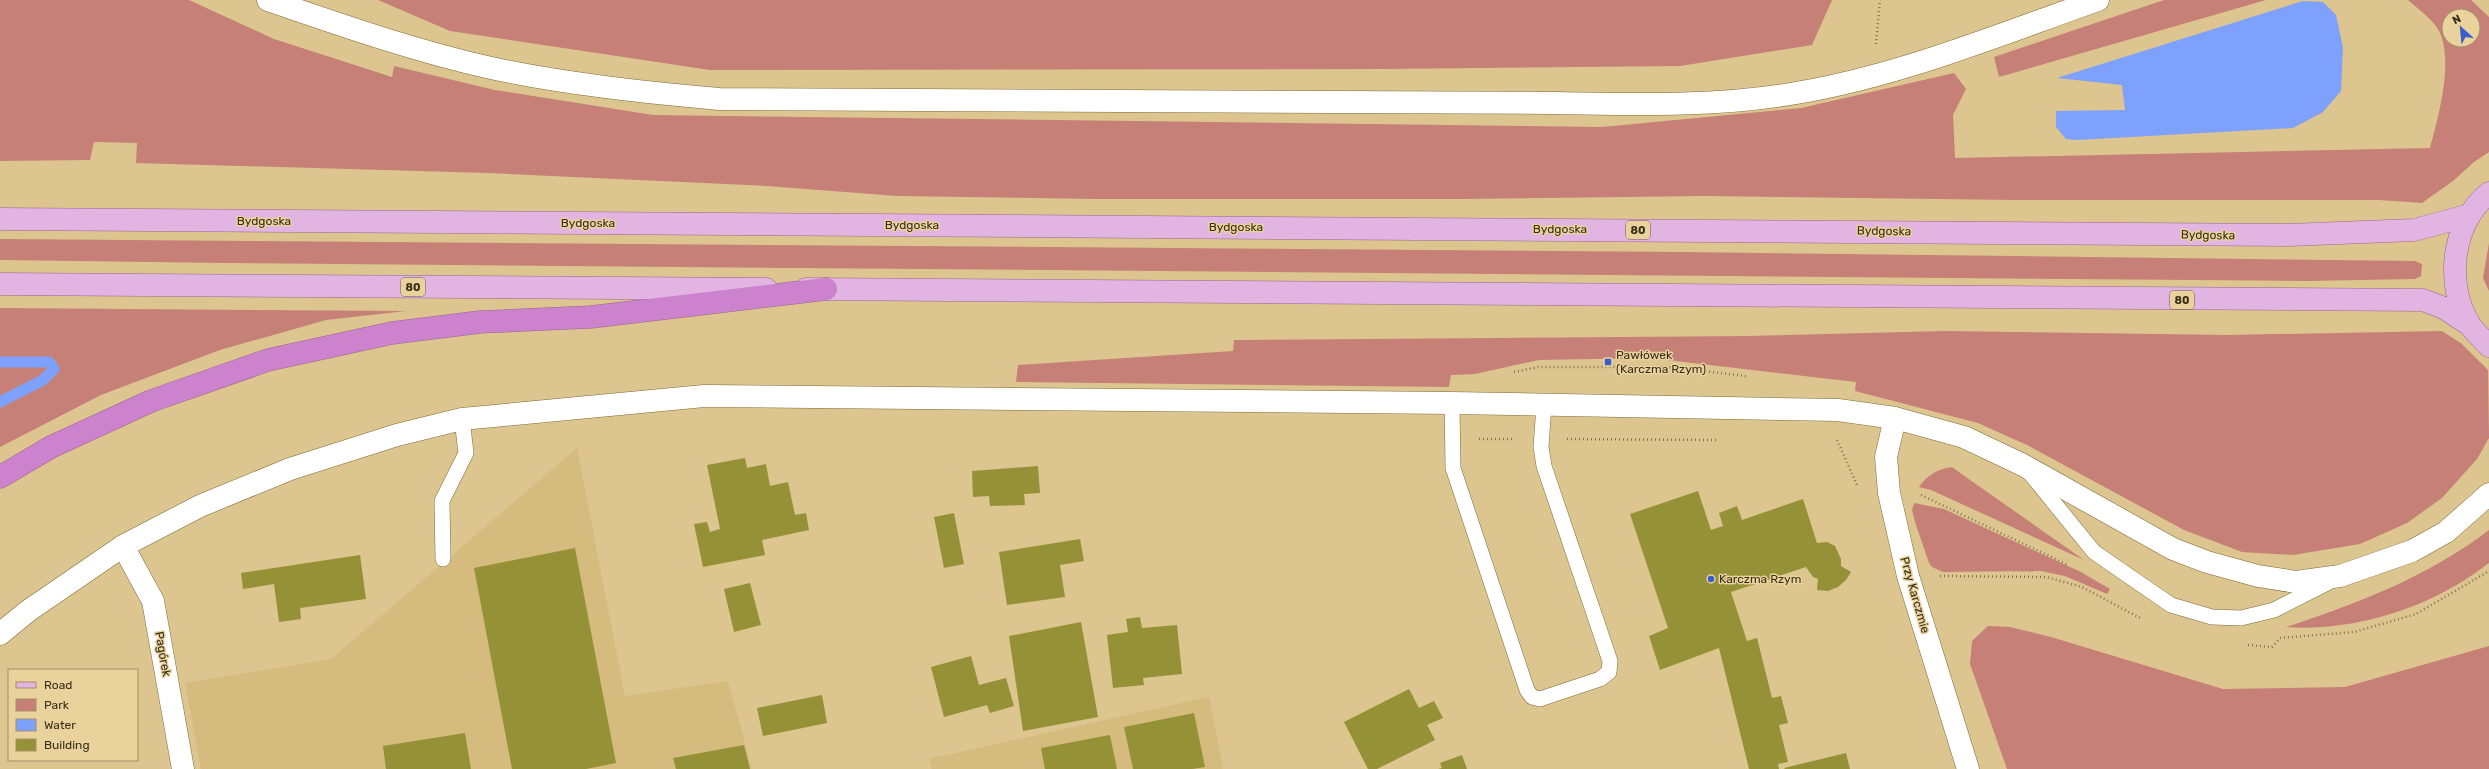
<svg xmlns="http://www.w3.org/2000/svg" width="2489" height="769" font-family="Rubik,sans-serif">
  <style>
    .built { fill: #d5bb7e }
    .green { fill: #c78077; fill-rule: evenodd }
    .water { fill: #7da1fd }
    .lines { fill: none; stroke-linecap: round; stroke-linejoin: round }
    .stream { stroke: #7da1fd; stroke-width: 11 }
    .building { fill: #959137 }
    .lane-casing { stroke: #7f6a36; stroke-width: 16 }
    .street-casing { stroke: #7f6a36; stroke-width: 23 }
    .primary-casing { stroke: #99658e; stroke-width: 23 }
    .highway-casing { stroke: #99658e; stroke-width: 23 }
    .path { stroke: #847450; stroke-width: 2.5; stroke-dasharray: 1 3; stroke-linecap: butt }
    .lane { stroke: #fff; stroke-width: 15 }
    .street { stroke: #fff; stroke-width: 22 }
    .primary { stroke: #e1b4e1; stroke-width: 22 }
    .highway { stroke: #cd82cd; stroke-width: 22 }
    .poi-dot { fill: #3b5ecf; stroke: #e9d29c; stroke-width: 1.5 }
    .labels { text-anchor: middle; dominant-baseline: central; stroke-width: 3; stroke-linejoin: round; paint-order: stroke }
    .shield { fill: #e9d29c; stroke: #6d5f40; stroke-width: 1 }
    .shield-label { font-size: 11px; font-weight: bold; fill: #382e19 }
    .street-label { font-size: 12px; fill: #382e19; stroke: #e9d29c }
    .poi-label { font-size: 12px; fill: #382e19; stroke: #e9d29c; text-anchor: start }
  </style>
  <rect width="100%" height="100%" fill="#dcc58f"/>
  <path class="built" d="M577 448 625 696 728 681 752 769H201L185 683 331 659Z
    M1209 697 1223 769H932L929 759Z"/>
  <path class="green" d="M0 0H189L274 39 392 77 394 66 495 90 653 115 1602 127 1801 108 1954 73 1966 89 1953 115 1955 158 2430 148C2438 119 2457 51 2435 25 2428 16 2417 8 2408 0H2471L2489 17V152L2474 162 2453 181 2422 203 2379 200H2015L1704 196 1462 199H1096L897 196 767 186 488 173 136 163 137 143 94 142 90 160 0 161ZM2449 16H2473V40H2449Z
    M378 0H1832L1812 45 1680 66 1385 69 710 70 450 31Z
    M2164 0H2266L1999 77 1994 57Z
    M0 239 1682 252 2415 261 2422 264 2421 276 2415 279 2306 281 224 263 0 260Z
    M2489 243V291L2483 278Z
    M0 308 406 311 326 320 220 350 101 395 0 447Z
    M1944 331 2227 335 2442 331 2462 344 2488 370 2489 438 2477 459 2442 498 2407 523 2360 544 2293 555 2242 552 2184 530 2027 445 1978 423 1855 391 1856 382 1650 358 1539 360 1475 374 1451 375 1449 387 1016 382 1018 365 1233 351 1234 340 1749 336Z
    M1952 467 1956 470 2084 560 1931 490 1919 487C1927 475 1938 469 1952 467Z
    M1914 503 1944 509 2081 572 2110 589 2107 594 2065 576 2041 571 1943 572 1932 567 1929 563 1915 522 1912 510Z
    M2489 530V563C2433 607 2356 632 2286 627 2357 604 2429 576 2489 530Z
    M1988 626 2010 627 2051 637 2223 689 2345 687 2489 646V769H2007L1970 664 1972 641Z"/>
  <path class="water" d="M2303 1 2323 2 2336 15 2343 48 2341 91 2323 112 2293 128 2077 140 2066 139 2056 127V111L2125 110 2122 85 2057 78Z"/>
  <g class="lines">
    <path class="stream" d="M0 362H49L54 369 43 380 0 402"/>
  </g>
  <path class="building" d="M745 458 747 468 766 464 770 486 788 482 795 515 806 513 809 530 762 540 765 555 703 567 694 524 707 522 710 532 720 529 707 465Z
    M1038 466 1040 493 1024 494 1025 505 990 506 989 496 973 497 972 471Z
    M1698 491 1711 530 1723 526 1719 513 1737 506 1742 520 1803 499 1817 543 1827 542 1835 546 1841 559V566L1851 572 1846 580 1838 587 1828 591 1817 590 1818 579 1813 577 1806 567 1731 592 1747 641 1757 638 1772 698 1781 696 1788 723 1779 725 1788 762 1778 764 1779 769H1749L1719 648 1660 670 1649 636 1668 628 1630 514Z
    M954 513 964 564 944 568 934 517Z
    M1080 539 1084 561 1060 565 1065 597 1007 605 999 552Z
    M575 548 616 763 586 769H512L474 568Z
    M360 555 366 599 300 608 301 619 279 622 274 584 243 589 241 573Z
    M750 583 761 625 734 632 724 589Z
    M1140 617 1142 628 1177 625 1182 674 1143 678 1144 685 1113 688 1107 635 1128 632 1126 619Z
    M1081 622 1098 717 1023 731 1009 636Z
    M971 656 979 685 1006 678 1014 706 990 713 987 705 944 717 931 667Z
    M1409 689 1419 708 1434 701 1443 718 1427 725 1435 740 1377 769H1368L1344 722Z
    M822 695 827 723 763 736 757 708Z
    M1194 713 1205 767 1192 769H1133L1124 727Z
    M465 733 471 769H386L383 746Z
    M1110 735 1117 769H1045L1041 748Z
    M744 745 750 769H676L673 758Z
    M1846 753 1850 769H1785L1784 768Z
    M1462 755 1467 769H1438L1442 768 1440 763Z"/>
  <g class="lines">
    <defs>
      <path id="lane" d="M1452 403 1453 468 1527 690 1532 697 1540 699 1600 679 1609 672 1610 661 1544 466 1541 447 1544 405
        M2029 472 2094 552 2171 605 2212 617 2241 618 2274 610 2329 582
        M443 559 442 501 466 453 462 419"/>
      <path id="street" d="M268 0C341 25 415 51 491 68 566 84 642 92 719 99L1555 103C1632 104 1707 107 1784 95 1892 79 1995 36 2098 0
        M1895 418 1886 457 1889 493 1908 576 1968 769
        M123 546 153 601 183 769
        M0 634 28 611 123 546 200 506 290 469 397 435 462 419 704 396 1452 403 1838 410 1895 418 1964 437 2023 465 2173 549 2207 562 2258 576 2296 582 2340 576 2412 551 2446 532 2489 494"/>
      <path id="primary" d="M2489 193C2451 223 2445 286 2470 325 2475 333 2483 339 2489 346
        M0 219 2289 235 2414 230 2470 215
        M0 284 766 289
        M806 289 2423 300 2444 308 2470 325"/>
      <path id="highway" d="M0 477 51 447 151 401 268 360 392 333 480 322 591 317 826 289"/>
    </defs>
    <use href="#lane" class="lane-casing"/>
    <use href="#street" class="street-casing"/>
    <use href="#primary" class="primary-casing"/>
    <use href="#highway" class="highway-casing"/>
    <path class="path" d="M1876 44 1880 0
      M1514 372 1538 367H1668L1746 376
      M1479 439H1514
      M1567 439 1716 440
      M1837 440 1857 485
      M1921 495 2068 565
      M1940 576 2046 577 2082 587 2140 618
      M2280 638 2354 632 2416 614 2489 571
      M2248 645 2272 647 2280 638"/>
    <use href="#lane" class="lane"/>
    <use href="#street" class="street"/>
    <use href="#primary" class="primary"/>
    <use href="#highway" class="highway"/>
  </g>
  <g class="poi-dot">
    <rect x="1604" y="358" width="8" height="8" rx="2"/>
    <circle cx="1711" cy="579" r="4"/>
  </g>
  <g class="labels">
    <g class="shield">
      <rect x="1626" y="221" width="24" height="18" rx="3"/>
      <rect x="401" y="278" width="24" height="18" rx="3"/>
      <rect x="2170" y="291" width="24" height="18" rx="3"/>
    </g>
    <g class="shield-label">
      <text x="1638" y="230">80</text>
      <text x="413" y="287">80</text>
      <text x="2182" y="300">80</text>
    </g>
    <g class="street-label">
      <text x="264" y="221">Bydgoska</text>
      <text x="588" y="223">Bydgoska</text>
      <text x="912" y="225">Bydgoska</text>
      <text x="1236" y="227">Bydgoska</text>
      <text x="1560" y="229">Bydgoska</text>
      <text transform="translate(1884 231) rotate(1)">Bydgoska</text>
      <text transform="translate(2208 235) rotate(1)">Bydgoska</text>
      <text transform="translate(1915 595) rotate(74)">Przy Karczmie</text>
      <text transform="translate(163 654) rotate(80)">Pagórek</text>
    </g>
    <g class="poi-label">
      <text x="1616" y="355">Pawłówek<tspan x="1616" dy="14">(Karczma Rzym)</tspan></text>
      <text x="1719" y="579">Karczma Rzym</text>
    </g>
  </g>
  <rect x="8" y="669" width="130" height="92" fill="#e9d29c" stroke="#a29068"/>
  <rect x="16" y="682" width="20" height="6" fill="#e1b4e1" stroke="#a29068"/>
  <text x="44" y="689" font-size="12" fill="#382e19">Road</text>
  <rect x="16" y="699" width="20" height="12" fill="#c78077" stroke="#a29068"/>
  <text x="44" y="709" font-size="12" fill="#382e19">Park</text>
  <rect x="16" y="719" width="20" height="12" fill="#7da1fd" stroke="#a29068"/>
  <text x="44" y="729" font-size="12" fill="#382e19">Water</text>
  <rect x="16" y="739" width="20" height="12" fill="#959137" stroke="#a29068"/>
  <text x="44" y="749" font-size="12" fill="#382e19">Building</text>
  <g transform="translate(2461 28) rotate(333)"><circle r="19" fill="#e9d29c" stroke="#a29068"/>
  <path d="M0-3L7 15L0 10L-7 15Z" fill="#3b5ecf"/>
  <text y="-6" font-size="11" font-weight="bold" text-anchor="middle" fill="#382e19">N</text>
  </g>
</svg>
